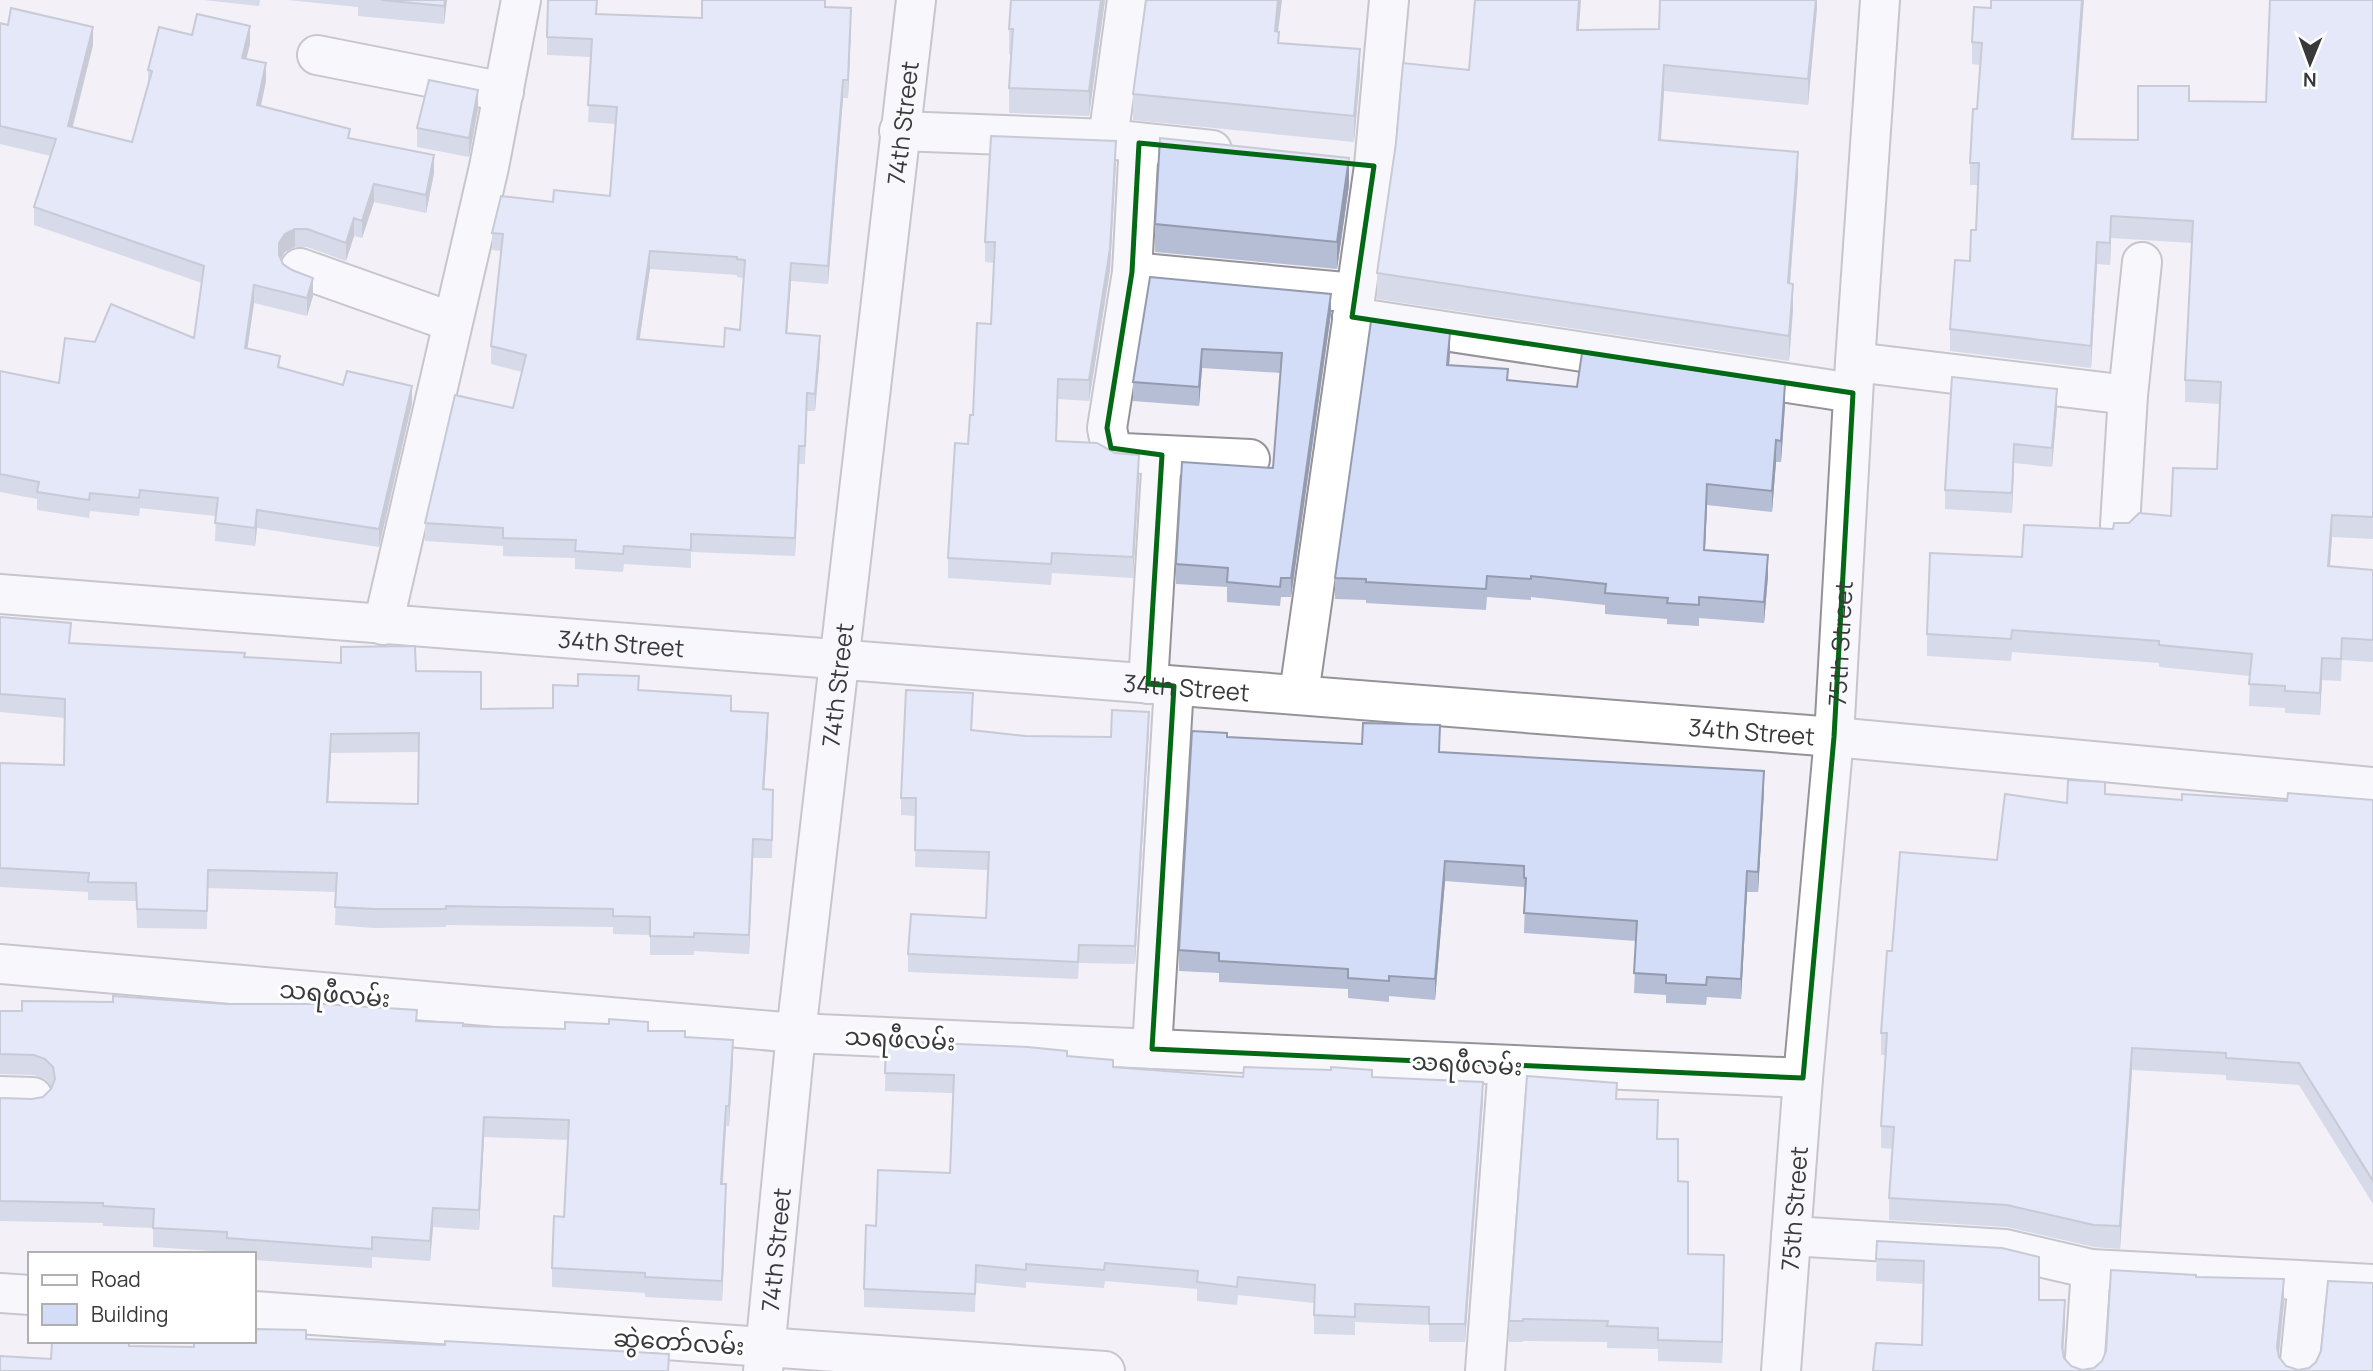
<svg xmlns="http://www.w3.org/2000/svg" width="2373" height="1371" font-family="Manrope,'Noto Sans Myanmar',sans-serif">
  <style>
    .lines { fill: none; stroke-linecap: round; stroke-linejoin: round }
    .minor-casing { stroke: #949398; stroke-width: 42 }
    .minor { stroke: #fff; stroke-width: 38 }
    .wall { fill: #b5bed5; fill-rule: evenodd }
    .shaded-wall { fill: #949bae }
    .building { fill: #d3ddf8; stroke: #949bae; stroke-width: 2; fill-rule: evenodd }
    .marked { fill: none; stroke: #046915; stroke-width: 5; stroke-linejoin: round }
    .labels { text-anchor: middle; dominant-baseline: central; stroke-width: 6; stroke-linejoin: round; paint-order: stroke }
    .street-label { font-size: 24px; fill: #39393b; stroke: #fff }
  </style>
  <rect width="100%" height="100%" fill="#f3f1f7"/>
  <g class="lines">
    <defs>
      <g id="minor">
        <path d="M317 55 504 92"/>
        <path d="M899 131 1108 139 1212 150"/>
        <path d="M1108 139 1127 0"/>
        <path d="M1139 143 1132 272 1107 428 1111 448 1123 453 1250 459"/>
        <path d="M300 268 452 322"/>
        <path d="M1132 272 1355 293"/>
        <path d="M1352 317 1853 393"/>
        <path d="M1855 362 2128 395 2120 525"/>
        <path d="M2128 395 2142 262"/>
        <path id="s1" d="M0 594 1834 737 2373 787"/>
        <path d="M383 625 489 167 521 0"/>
        <path d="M1148 684 1162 455"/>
        <path d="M1299 694 1374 166 1389 0"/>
        <path d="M0 964 796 1033 1803 1078"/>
        <path d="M1152 1049 1174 686"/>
        <path d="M0 1096 33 1097"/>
        <path d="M1791 1236 2005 1249 2091 1269 2373 1284"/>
        <path d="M0 1293 30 1295"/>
        <path d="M254 1311 1105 1371"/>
        <path id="s2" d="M763 1371 796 1033 916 0"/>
        <path d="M1485 1371 1508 1065"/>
        <path id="s3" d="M1781 1371 1803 1078 1834 737 1855 362 1880 0"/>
        <path d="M2084 1371 2091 1269"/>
        <path d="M2299 1371 2308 1281"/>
      </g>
    </defs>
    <use href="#minor" class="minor-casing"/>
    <use href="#minor" class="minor"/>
  </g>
  <path class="wall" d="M204 0H260L259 6Z
    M287 0H447L444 24 358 16V7Z
    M702 0H826V7L851 26 848 98H843L828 284 791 281 787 333 820 354 815 411H807L805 464H799L795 556 691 552V568L624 564 623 572 575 569V558L503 556V546L425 541V523L513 408 522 372 491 364V346L501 251 492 250V233L553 202 610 196 616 124 588 122 591 57 547 55V37L597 14 702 18ZM650 269 737 275V277L744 278 740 330 724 347 639 340Z
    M1011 0H1105L1089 116 1009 113V88L1011 55 1009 54V29Z
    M1817 0 1808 105 1664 91 1661 140 1798 177 1790 283 1793 309 1789 361 1377 299V273L1469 70 1578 30 1659 29Z
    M2373 0V539L2332 537 2330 566 2373 570V662L2342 660 2341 681 2322 680 2320 715 2285 713V708L2249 706 2250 676 2159 667V663L2012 652 2011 661 1927 656V634L2022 557 2113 529 2129 523 2171 516 2217 469 2220 404 2185 402V380L2192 243 2111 238 2110 265 2097 264 2091 368 1950 351V329L1970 261 1976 230 1978 185H1970V163L1977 109 1981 65 1972 64V42L1991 8 2074 139 2138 140 2189 101 2266 102Z
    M0 23 93 45 73 127 132 142 148 85V70L192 35 250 44 246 59 266 81 261 106 350 138 434 173 426 213 374 202 362 238 354 236 346 261 307 247H295L285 252 281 259 283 264 313 296 307 316 254 303 247 349 280 368 412 403 379 547 257 528 255 546 215 541 216 516 140 508 139 516 90 511 89 518 37 510V499L0 492V371L59 383 95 342 194 338 202 283 34 225V207L51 156 0 144Z
    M1278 31 1279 43 1360 75 1354 142 1133 120V94Z
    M478 109 469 157 417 147V128Z
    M1116 162 1110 270 1089 401 1058 399 1056 441 1139 476 1133 578 1052 573 1051 585 948 578V558L973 415 991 324 994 263 985 262V242Z
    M1349 185 1337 269 1155 252V224Z
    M1150 277 1331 313 1291 597H1281L1280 606 1227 602V587L1176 584V564L1273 468 1281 373 1202 368 1199 406 1133 401V382Z
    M1450 354 1449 365 1508 380 1785 405 1781 462H1776L1772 512 1707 505 1705 550 1768 576 1764 623 1699 618V626L1667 624V619L1605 614V605L1531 597V600L1487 597 1486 610 1366 603V600L1335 599V578Z
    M2057 409 2052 467 2014 463 2012 513 1945 509V490Z
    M0 617 70 643 416 671 481 709 553 708 639 691 731 712 768 732 764 789 773 808 772 858H753L749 954 694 951V955H650V935L613 934V927L446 925V927L374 928 335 925 336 892 208 888 207 929 137 928 136 901 88 900V892L0 887V763L64 765 65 718 0 712ZM419 752 418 804 328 802 331 753Z
    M973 711 972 730 1025 736 1111 737 1149 730 1135 964 1079 963 1078 979 908 972V954L986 918 988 870 915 867 916 816 901 815V798Z
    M1227 737 1439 752 1764 791 1758 892H1747L1741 999 1707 997 1706 1005 1666 1003V995L1634 993 1636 941 1524 933 1525 899H1524V887L1445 881 1435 1000 1389 996V1002L1348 998V989L1219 982V973L1179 971V950Z
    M2105 794 2182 800H2373V1204L2299 1085 2226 1080V1075L2132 1070 2120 1249 2094 1247 2007 1227 1889 1220V1198L1893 1149 1881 1148V1126L1886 1055H1881V1033L1892 951 1997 860Z
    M0 1011 417 1021 463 1026 648 1031 685 1037 733 1060 729 1126H726L723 1184 726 1204 722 1301 645 1297V1293L552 1287V1268L564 1217 568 1140 484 1137 479 1230 433 1227 430 1261 372 1257V1268L254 1260V1254H227V1252L153 1247V1228L103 1226V1223L0 1221V1098L32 1099 43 1097 51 1089 52 1087 45 1079 34 1075 0 1074Z
    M886 1041 1067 1056 1113 1067 1243 1077H1372L1483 1100 1465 1342H1429V1325L1355 1322V1335L1314 1334V1303L1238 1295 1237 1305 1197 1301V1289L1105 1281 1104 1288 1026 1282V1288L976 1283 975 1312 864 1307V1289L876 1226 950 1173 953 1093 885 1091Z
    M1617 1099 1658 1139 1678 1181 1688 1254 1724 1277 1722 1363 1658 1361V1349L1607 1348V1342L1523 1341V1342H1509V1321Z
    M1877 1241 2039 1300 2065 1323 2063 1353 2064 1358 2071 1366 2082 1370 2094 1368 2196 1277 2284 1302 2279 1356 2286 1366 2298 1370 2309 1368 2316 1362 2373 1371H1873L1922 1345 1924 1284 1876 1281Z"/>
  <path class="shaded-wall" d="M445 0H447L444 24V6Z
    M1101 0H1105L1089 116V91Z
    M1278 0H1282L1275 57V31Z
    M1579 0H1581L1577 56V30Z
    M1816 0H1817V9L1808 105V79Z
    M2082 0H2084L2072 161V139Z
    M851 8V26L848 98V80Z
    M250 26V44L242 76V58Z
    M93 27V45L68 144V126Z
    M1360 49V75L1354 142V116Z
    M266 63V81L257 123V105Z
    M1664 65V91L1659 166V140Z
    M843 80V98L828 284V266Z
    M478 90V109L469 157V138Z
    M1116 141V162L1110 270 1089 401V380Z
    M1798 152V177L1788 309V283Z
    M434 155V173L426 213V195Z
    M1349 158V185L1337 269V242Z
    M374 184V202L362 238V221Z
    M2111 216V238L2110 265V243Z
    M354 218V236L346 261V243Z
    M295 229V247L285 252 279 261V273V243L285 234Z
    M2097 242V264L2091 368V346Z
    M650 251V269L637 357V339Z
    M791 263V281L786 351V333Z
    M313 278V296L307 316V298Z
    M1793 284V309L1789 361V336Z
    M254 285V303L245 366V348Z
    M1331 294V313L1291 597V578Z
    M1450 333V354L1447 386V365Z
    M820 336V354L815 411V394Z
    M1202 349V368L1199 406V387Z
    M1058 379V399L1056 462V441Z
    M1785 384V405L1781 462V441Z
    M412 386V403L379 547V529Z
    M2057 389V409L2052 467V448Z
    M1776 440V462L1772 512V491Z
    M2014 444V463L2012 513V493Z
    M799 446V464L795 556V538Z
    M1139 455V476L1133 578V557Z
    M1707 484V505L1704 571V550Z
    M257 510V528L255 546V528Z
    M2332 515V537L2328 588V566Z
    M1768 555V576L1764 623V602Z
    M2322 658V680L2320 715V693Z
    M1149 712V730L1135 964V946Z
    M768 713V732L763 808V789Z
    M331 734V753L327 821V802Z
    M1764 771V791L1758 892V872Z
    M753 839V858L749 954V935Z
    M1445 861V881L1435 1000V979Z
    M1747 871V892L1741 999V979Z
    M733 1040V1060L729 1126V1106Z
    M2132 1048V1070L2120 1249V1226Z
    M1483 1082V1100L1465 1342V1324Z
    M726 1106V1126L721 1203V1184Z
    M484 1117V1137L479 1230V1210Z
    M726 1184V1204L722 1301V1281Z
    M433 1208V1227L430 1261V1241Z
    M1724 1255V1277L1722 1363V1342Z
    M2284 1279V1302L2277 1370V1347Z
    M2065 1300V1323L2062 1369V1347Z"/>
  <path class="building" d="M381 0H445L444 6Z
    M548 0H597L596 14 702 18V0H825V7L851 8 848 80H843L828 266 791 263 786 333 820 336 815 394 807 393 805 446H799L795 538 691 534V550L624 546 623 554 575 551 576 540 503 538V528L425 523 455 395 513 408 526 355 491 346 503 234 492 233 501 196 553 202 554 190 610 196 617 107 588 105 592 39 547 37ZM650 251 737 257V259L745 260 740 330 725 328 724 347 637 339Z
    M1011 0H1101L1089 91 1009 88 1013 29H1009Z
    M1146 0H1278L1275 31 1279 32 1278 43 1360 49 1354 116 1133 94Z
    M1475 0H1579L1577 30 1659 29 1660 0H1816L1808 79 1664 65 1659 140 1798 152 1788 283 1793 284 1789 336 1377 273 1396 143 1403 63 1469 70Z
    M1991 0H2082L2072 139 2138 140V86H2189V101L2266 102 2270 0H2373V517L2332 515 2328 566 2373 570V640L2342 638 2341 659 2322 658 2320 693 2285 691V686L2249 684 2252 654 2159 645V641L2012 630 2011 639 1927 634 1930 553 2022 557 2024 525 2113 529 2114 523H2129L2139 513 2171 516 2173 468 2217 469 2221 382 2185 380 2193 221 2111 216 2110 243 2097 242 2091 346 1950 329 1955 260 1970 261 1971 230H1976L1979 163H1970L1973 109H1977L1982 43 1972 42 1974 7 1991 8Z
    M11 8 93 27 68 126 132 142 152 71 148 70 159 27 192 35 197 14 250 26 242 58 266 63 257 105 350 129 348 138 434 155 426 195 374 184 362 221 354 218 346 243 307 229H295L285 234 279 243V255L283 264 292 270 313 278 307 298 254 285 245 348 280 356 278 367 343 385 347 371 412 386 379 529 257 510 255 528 215 523 218 498 140 490 139 498 90 493 89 500 37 492 39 482 0 474V371L59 383 65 338 95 342 111 304 194 338 204 266 34 207 56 139 0 126V23L8 25Z
    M429 80 478 90 469 138 417 128Z
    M991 136 1116 141 1110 249 1089 380 1058 379 1056 441 1097 443 1115 453 1139 455 1133 557 1052 553 1051 564 948 558 955 443 968 444 970 415H973L977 323 991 324 995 242H985Z
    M1160 138 1349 158 1337 242 1155 224Z
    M1150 277 1331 294 1291 578H1281L1280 587 1227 582 1228 568 1176 564 1182 462 1273 468 1282 353 1202 349 1199 387 1133 382Z
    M1371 321 1450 333 1447 365 1508 369 1507 380 1577 387 1582 353 1785 384 1781 441 1776 440 1772 491 1707 484 1704 550 1768 555 1764 602 1699 597V605L1667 603 1668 598 1605 593 1606 584 1531 576V579L1487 576 1486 589 1366 582V579L1335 578Z
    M1952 377 2057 389 2052 448 2014 444 2012 493 1945 490Z
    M0 617 71 623 69 643 245 653 244 657 341 663V647L415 646 416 671 481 672V709L553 708V685L578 686V674L639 676 638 690 731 696V711L768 713 763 789 773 790 772 840 753 839 749 935 694 933V937L650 936V917L613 916V909L446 906V909H374L335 907 337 873 208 870 207 911 137 909 136 883 88 882 89 873 0 868V763L64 765 65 699 0 694ZM419 733 418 804 327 802 331 734Z
    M906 690 973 693 971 730 1025 736 1111 737 1112 710 1149 712 1135 946 1079 945 1078 962 908 954 911 914 986 918 989 852 915 850 916 798H901Z
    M1363 723 1440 725 1439 752 1764 771 1758 872 1747 871 1741 979 1707 977 1706 985 1666 983V975L1634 973 1637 921 1524 913 1526 878H1524V866L1445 861 1435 979 1389 976V981L1348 978V969L1219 961V953L1179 950 1192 731 1227 733V737L1362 744Z
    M2068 780 2105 782V794L2182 800V794L2287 801 2288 793 2373 800V1181L2299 1063 2226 1058V1053L2132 1048 2120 1226 2094 1225 2007 1205 1889 1198 1894 1127 1881 1126 1887 1033H1881L1887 951H1892L1900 852 1997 860 2005 794 2067 803Z
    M113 996 226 1004H323L417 1010 416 1021 463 1023V1026L565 1029V1022L609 1024V1019L648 1022V1031H685V1037L733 1040 729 1106H726L721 1184H726L722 1281 645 1277V1273L552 1268 554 1216 564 1217 569 1120 484 1117 479 1210 433 1208 430 1241 372 1237V1249L227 1238V1232L153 1228 154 1209 103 1206V1203L0 1201V1098L32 1099 43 1097 51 1089 55 1079 53 1067 45 1059 34 1055 0 1054V1011H22V1001L113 1002Z
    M886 1041 1028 1047 1067 1051V1056L1113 1060V1067L1243 1077 1244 1067 1331 1070V1067L1372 1070V1077L1483 1082 1465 1324H1429V1307L1355 1304V1317L1314 1315 1315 1285 1238 1277 1237 1287 1197 1282 1198 1271 1105 1263 1104 1270 1026 1264V1270L976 1265 975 1294 864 1289 866 1225 876 1226 878 1170 950 1173 954 1075 885 1073Z
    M1527 1076 1617 1083 1616 1099 1658 1100 1657 1139H1678V1181L1688 1182V1254L1724 1255 1722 1342 1658 1340V1328L1607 1326 1608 1321 1523 1319V1321H1509Z
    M1877 1241 2002 1248 2039 1257V1300H2065L2062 1347 2064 1358 2071 1366 2082 1370 2094 1368 2102 1361 2106 1351 2111 1270 2196 1275V1277L2284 1279 2277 1347 2279 1357 2286 1366 2298 1370 2309 1368 2316 1362 2321 1351 2328 1281 2373 1283V1371H1873L1876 1343 1922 1345 1924 1261 1876 1259Z
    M254 1329 306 1330V1339L445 1345V1341L669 1354 668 1371H0V1356L51 1359 52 1343H129V1346L194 1347V1341H254Z"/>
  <path d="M0 0H2373V1371H0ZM1139 143 1374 166 1352 317 1853 393 1834 737 1803 1078 1152 1049 1174 686 1148 684 1162 455 1111 448 1107 428 1132 272Z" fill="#f3f1f7" fill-opacity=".55" fill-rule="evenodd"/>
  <path class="marked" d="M1139 143 1374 166 1352 317 1853 393 1834 737 1803 1078 1152 1049 1174 686 1148 684 1162 455 1111 448 1107 428 1132 272Z"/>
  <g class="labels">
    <g class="street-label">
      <text stroke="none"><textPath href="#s2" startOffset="1256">74th Street</textPath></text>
      <text stroke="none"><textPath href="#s1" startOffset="623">34th Street</textPath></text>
      <text stroke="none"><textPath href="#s3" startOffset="730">75th Street</textPath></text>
      <text stroke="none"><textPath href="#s2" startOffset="690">74th Street</textPath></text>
      <text stroke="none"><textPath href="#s1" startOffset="1190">34th Street</textPath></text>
      <text stroke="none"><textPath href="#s1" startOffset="1757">34th Street</textPath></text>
      <text transform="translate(335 993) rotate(5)">သရဖီလမ်း</text>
      <text transform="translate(900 1038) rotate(3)">သရဖီလမ်း</text>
      <text transform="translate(1467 1063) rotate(3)">သရဖီလမ်း</text>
      <text stroke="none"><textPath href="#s3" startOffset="163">75th Street</textPath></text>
      <text stroke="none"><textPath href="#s2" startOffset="122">74th Street</textPath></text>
      <text transform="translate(679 1341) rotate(4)">ဆွဲတော်လမ်း</text>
    </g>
  </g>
  <rect x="28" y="1252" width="228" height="91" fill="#ffffff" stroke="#b0b0b1" stroke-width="2"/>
  <rect x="42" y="1275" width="35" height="10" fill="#ffffff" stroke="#b0b0b1" stroke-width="2"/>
  <text x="91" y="1287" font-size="21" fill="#39393b">Road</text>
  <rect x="42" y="1304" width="35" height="21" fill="#d3ddf8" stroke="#b0b0b1" stroke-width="2"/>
  <text x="91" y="1322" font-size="21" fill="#39393b">Building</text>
  <g transform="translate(2310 63) rotate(181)" stroke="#ffffff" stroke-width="5" paint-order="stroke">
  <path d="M0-5L12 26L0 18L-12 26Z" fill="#39393b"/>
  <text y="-10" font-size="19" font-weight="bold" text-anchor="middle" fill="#39393b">N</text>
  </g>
</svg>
